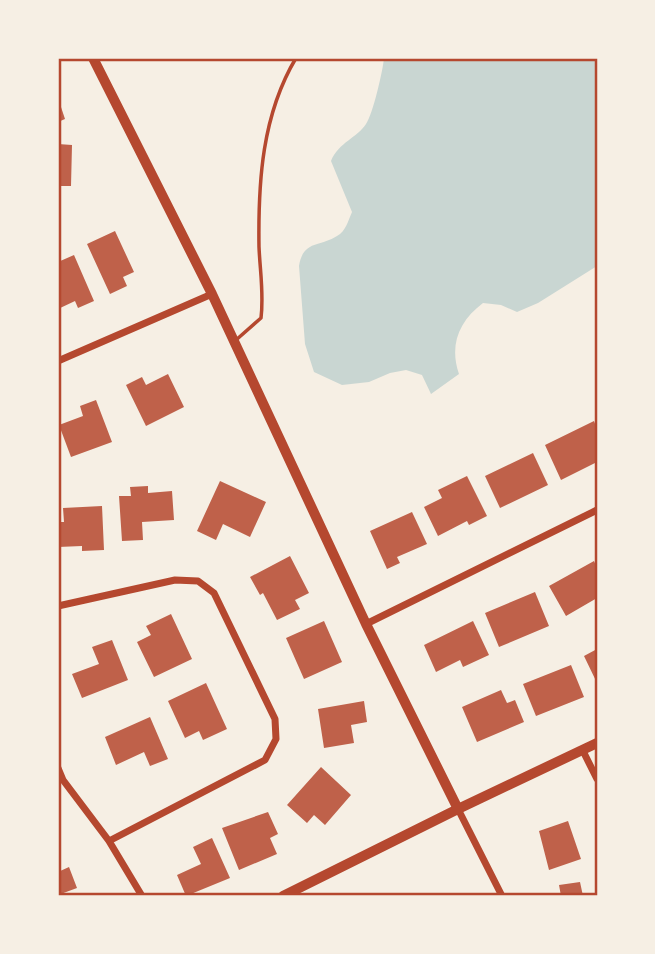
<svg xmlns="http://www.w3.org/2000/svg" width="655" height="954" font-family="Mulish,sans-serif">
  <style>
    .water { fill: #c9d6d2 }
    .building { fill: #bf614a }
    .lines { fill: none; stroke-linecap: round; stroke-linejoin: round }
    .service { stroke: #b5482f; stroke-width: 3.5 }
    .minor { stroke: #b5482f; stroke-width: 7 }
    .tertiary { stroke: #b5482f; stroke-width: 10 }
    .neatline { fill: none; stroke: #b5482f; stroke-width: 2.5 }
  </style>
  <rect width="100%" height="100%" fill="#f6efe4"/>
  <path class="water" d="M384 58H597V266L538 303 517 312 501 305 483 303C459 321 449 345 459 374L431 394 422 375 406 370 390 373 369 382 342 385 314 372 305 344 299 266C303 240 320 247 337 236 346 231 348 221 352 212L331 161C339 142 357 138 366 124 373 114 383 70 384 58Z"/>
  <path class="building" d="M58 98 65 119 58 122Z
    M58 144 72 145 71 186H58Z
    M115 231 134 272 123 277 127 286 110 294 87 244Z
    M74 255 94 301 78 308 75 301 58 309V262Z
    M168 374 184 407 146 426 126 385 142 377 146 385Z
    M96 400 112 442 71 457 59 425 83 416 80 406Z
    M594 421 597 429V462L561 480 545 445Z
    M533 453 548 485 500 508 485 476Z
    M467 476 487 516 469 525 467 521 438 536 424 507 442 498 438 490Z
    M220 481 266 502 250 537 223 524 216 540 197 531Z
    M148 486V493L172 491 174 520 142 522 143 540 122 541 119 496H131L130 487Z
    M102 506 104 550 82 551V546L58 547V522H64L63 508Z
    M412 512 427 544 397 557 400 563 387 569 370 531Z
    M290 556 309 593 295 600 300 609 277 620 263 593 260 595 250 577Z
    M594 561 597 568V598L566 616 549 586Z
    M535 592 549 626 499 647 485 613Z
    M171 614 192 659 154 677 137 642 151 635 146 626Z
    M324 621 342 662 304 679 286 638Z
    M473 621 489 655 463 667 460 660 436 672 424 645Z
    M112 640 128 680 82 698 72 674 99 664 92 647Z
    M597 649V683L584 656Z
    M571 665 584 697 536 716 523 684Z
    M206 683 227 729 203 740 199 731 185 738 168 701Z
    M501 690 507 703 515 700 524 722 477 742 462 707Z
    M364 701 367 722 351 725 354 743 324 748 318 709Z
    M150 717 168 759 150 766 144 752 116 765 105 737Z
    M321 767 351 795 325 825 314 815 307 823 287 805Z
    M268 812 278 834 270 838 277 854 239 870 222 828Z
    M568 821 581 859 549 870 539 831Z
    M212 838 230 878 186 896 177 875 201 864 193 847Z
    M69 867 77 888 58 895V872Z
    M580 882 583 896H561L559 885Z"/>
  <g class="lines">
    <path class="service" d="M236 340 261 318C264 294 260 271 259 247 258 182 262 115 296 58"/>
    <path class="minor" d="M58 361 212 294
      M58 606 175 580 198 581 214 593 275 719 276 739 265 760 109 841
      M366 624 597 510
      M583 751 597 779
      M58 768 63 780 109 841 142 896
      M458 809 502 896"/>
    <path class="tertiary" d="M93 58 212 294 366 624 458 809
      M283 896 458 809 597 743"/>
  </g>
  <rect width="655" height="954" fill="none" stroke="#f6efe4" stroke-width="119"/>
  <rect x="60" y="60" width="536" height="834" class="neatline"/>
</svg>
